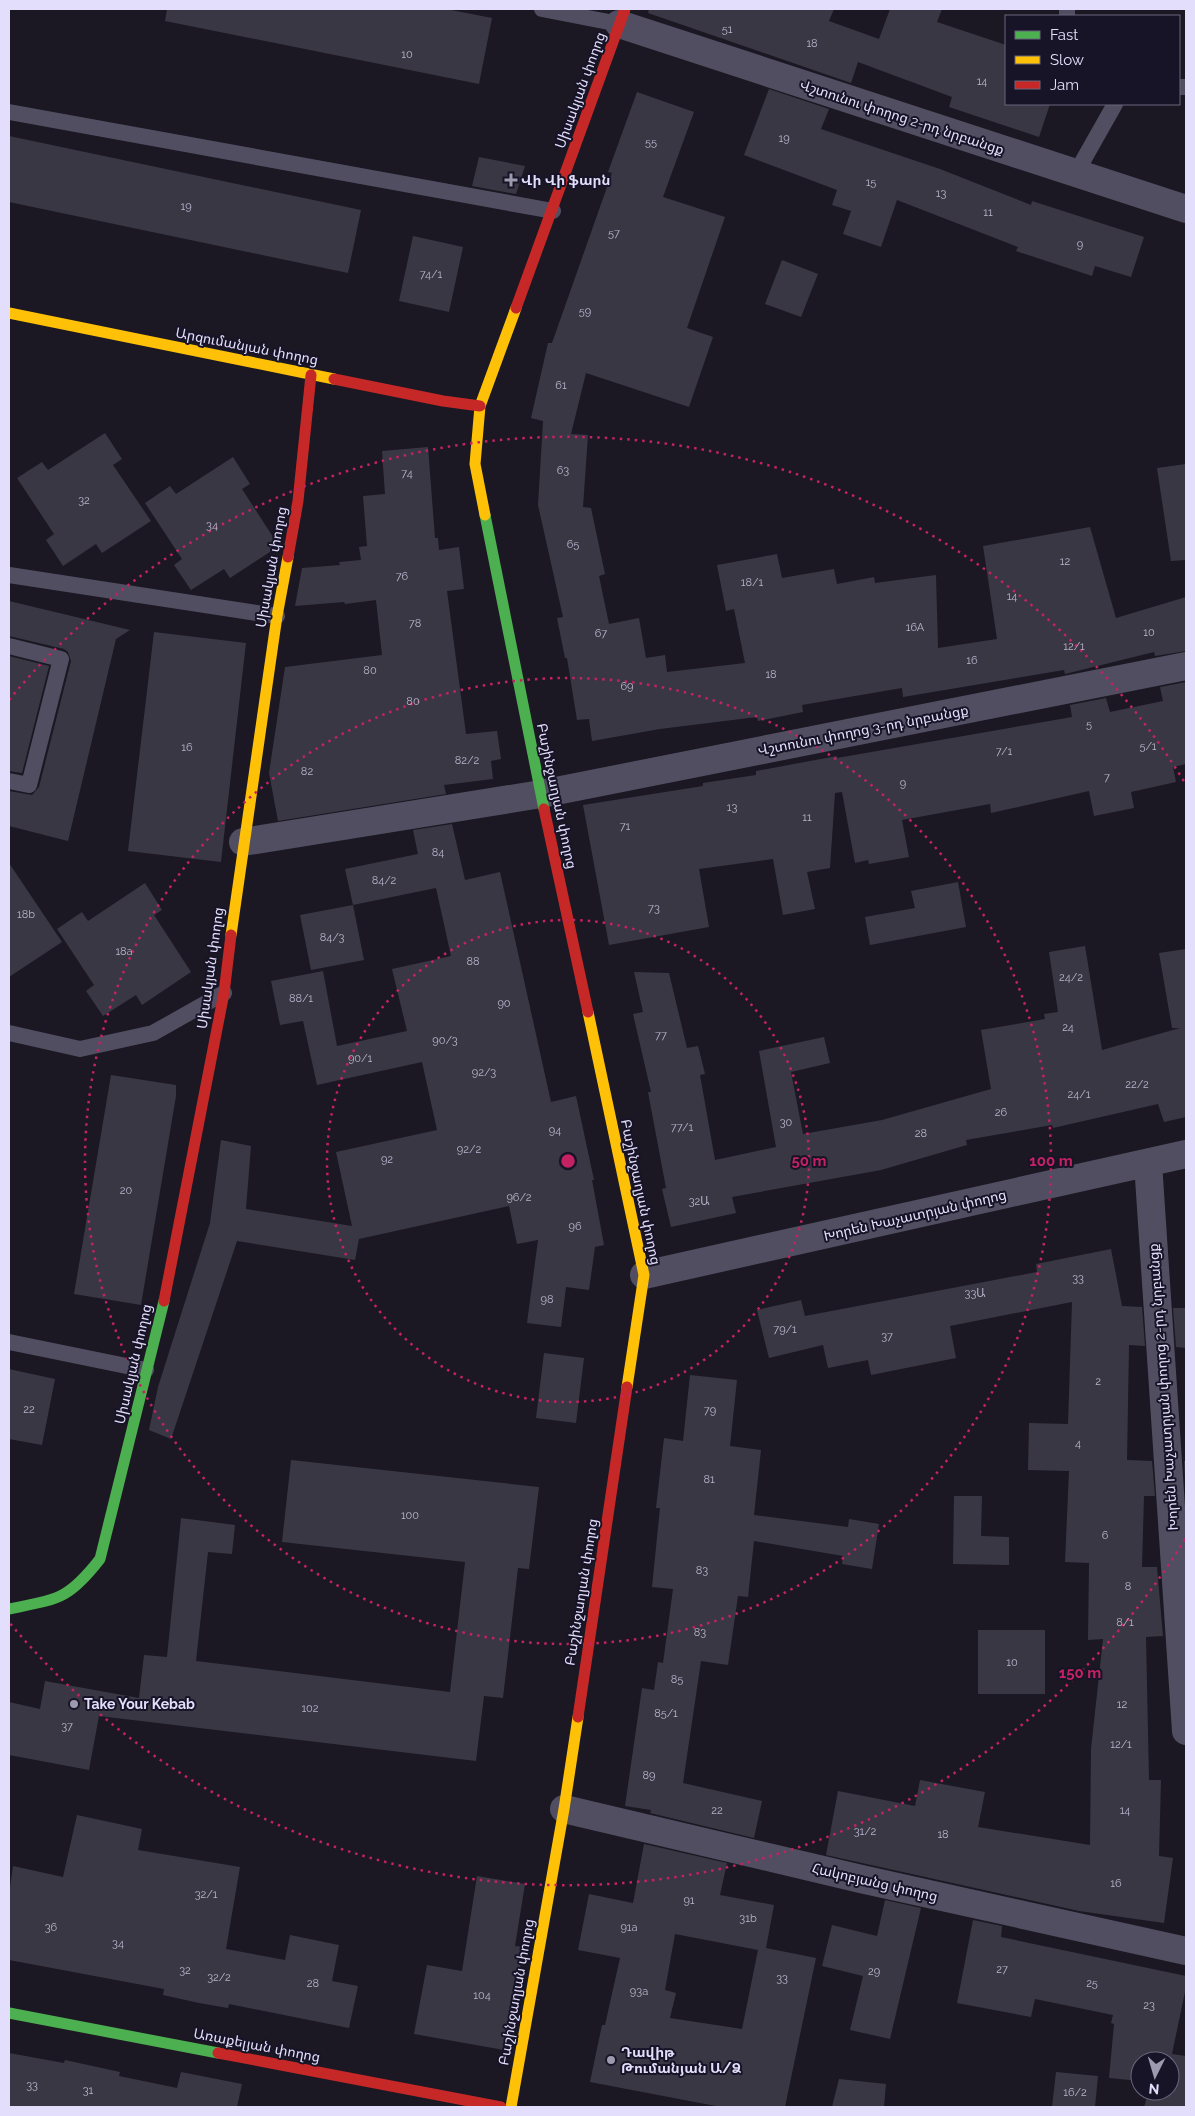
<svg xmlns="http://www.w3.org/2000/svg" width="1195" height="2116" font-family="Raleway,'Noto Sans Armenian',sans-serif">
  <style>
    .building { fill: #3a3744; fill-rule: evenodd }
    .lines { fill: none; stroke-linecap: round; stroke-linejoin: round }
    .lane { stroke: #514e62; stroke-width: 16 }
    .street { stroke: #514e62; stroke-width: 28 }
    .fast { stroke: #4caf50; stroke-width: 11 }
    .slow { stroke: #ffc107; stroke-width: 11 }
    .jam { stroke: #c62828; stroke-width: 11 }
    .ring { fill: none; stroke: #c42263; stroke-width: 2.5; stroke-dasharray: 2.5 5 }
    .poi-dot { fill: #9d99af; stroke: #181427; stroke-width: 2 }
    .labels { text-anchor: middle; dominant-baseline: central; stroke-width: 4; stroke-linejoin: round; paint-order: stroke }
    .number-label { font-size: 11px; fill: #b9b4cd }
    .street-label { font-size: 14px; fill: #e3defb; stroke: #181427 }
    .poi-label { font-size: 14px; font-weight: bold; fill: #e3defb; stroke: #181427; text-anchor: start }
    .centre { fill: #c42263; stroke: #181427; stroke-width: 2.5 }
    .ring-label { font-size: 15px; text-anchor: middle; font-weight: bold; fill: #c42263; stroke: #181427; stroke-width: 4; stroke-linejoin: round; paint-order: stroke }
  </style>
  <rect width="100%" height="100%" fill="#1b1823"/>
  <path class="building" d="M167 9H446L492 18 479 84 165 21Z
    M649 9H834L829 21 879 39 890 9H942L937 22 1006 45V104H1050L1039 137 949 107 952 97 858 62 851 83 648 13Z
    M769 89 829 109 821 129 940 169 1031 205 1032 201 1144 237 1131 277 1095 266 1092 276 1016 251 1018 247 897 200 881 247 843 234 851 211 832 205 837 190 744 155Z
    M637 92 694 112 663 197 725 217 687 328 713 337 689 407 586 373 571 434 588 435 583 507 591 508 605 574 599 576 609 624 639 618 646 658 665 655 667 672 745 663 734 609 726 611 717 565 777 554 782 578 834 569 837 584 874 577 875 583 936 575 938 648 997 639 983 546 1090 527 1116 618 1186 597V651L1155 656 1154 652 1065 674 1064 670 903 697 902 688 802 705 803 712 758 721 757 717 660 729 592 741 589 719 577 720 567 658H565L557 618 563 617 538 505 543 421 531 418 548 343H552L612 173 608 172Z
    M9 136 361 210 348 273 9 202Z
    M479 157 525 166 516 194 472 186Z
    M413 236 463 247 449 312 399 301Z
    M782 260 818 274 801 317 765 304Z
    M105 433 122 459 113 465 151 521 102 553 96 544 63 566 46 540 54 534 17 478 42 462 48 470Z
    M428 447 435 538H438L439 550 459 547 464 589 447 591 466 734 497 731 501 759 491 761 493 779 444 785 446 794 278 821 269 773 285 667 382 655 376 600 345 604 344 602 295 606 302 568 340 565 339 562 361 560 359 547 367 546 363 496 385 494 382 451Z
    M233 457 250 484 242 489 275 540 273 550 230 578 224 569 191 590 174 565 182 559 145 503 170 486 176 494Z
    M1186 464V560L1171 561 1157 468Z
    M9 601 130 630 116 639 68 841 9 826V791L32 795 39 787 71 661 68 652 64 649 9 636Z
    M154 632 246 643 221 862 128 851Z
    M9 656 49 666 22 773 9 771Z
    M1186 682V764L1173 767 1176 782 1131 792 1134 808 1094 816 1089 791 991 813 990 804 902 820 909 857 869 864 868 860 855 863 842 792 835 793 830 868 807 872 815 909 783 915 773 859 699 869 709 927 609 945 583 805 703 786V783L756 775V771L837 756V758L1072 717 1070 705 1106 698 1110 712 1163 701 1160 687Z
    M452 824 465 880 500 872 551 1102 576 1096 594 1180H592L604 1245 595 1247 589 1290 566 1287 561 1327 527 1323 538 1240 517 1244 509 1206 359 1239 355 1260 237 1241 171 1439 149 1430 158 1387 210 1223 221 1140 251 1146 246 1209 352 1226 336 1152 437 1130 422 1062 317 1085 303 1021 280 1025 271 981 323 971 337 1046 407 1031 392 969 451 956 436 888 353 905 345 869 418 854 413 830Z
    M9 863 62 942 9 977Z
    M958 882 966 927 870 945 865 917 915 908 911 891Z
    M145 883 162 910 154 915 191 972 142 1005 136 995 103 1016 86 991 94 985 57 929 82 912 88 921Z
    M353 905 364 960 311 970 300 915Z
    M1085 946 1102 1050 1180 1028H1172L1159 953 1186 949V1117L1164 1122 1158 1104 1053 1128 1052 1125 966 1140 967 1145 881 1170 732 1197 736 1213 671 1227 662 1189 666 1188 648 1092H651L633 1014 643 1012 634 972 669 973 687 1048 698 1046 705 1074 700 1075 715 1160 776 1147 759 1051 824 1037 830 1063 791 1072 803 1134 882 1120 991 1089 981 1030 1045 1019 1044 1014 1058 1012 1049 952Z
    M111 1075 176 1085V1096L141 1305 74 1294Z
    M1111 1249 1122 1306 1142 1307 1145 1346 1129 1345 1127 1460 1152 1461 1155 1496H1144L1142 1567H1157L1163 1636 1146 1637 1149 1780H1161L1159 1856 1173 1858 1164 1923 1079 1911 826 1855 838 1791 915 1806 920 1780 985 1792 978 1827 1090 1845 1091 1749 1103 1639 1088 1640 1089 1563 1065 1562 1069 1471 1028 1470 1029 1423 1068 1424 1072 1302 950 1326 956 1358 871 1375 868 1360 828 1368 823 1345 769 1358 757 1310 801 1300 805 1316 1037 1272 1036 1264Z
    M1173 1308H1186V1348L1176 1347Z
    M544 1353 584 1358 576 1423 536 1418Z
    M9 1369 55 1379 42 1445 9 1439Z
    M690 1375 737 1380 730 1446 761 1450 754 1515 848 1527 849 1519 879 1524 872 1569 842 1564 843 1556 754 1541 748 1597 738 1596 728 1665 701 1661 683 1783 762 1801 754 1838 650 1813 651 1810 625 1806 642 1688 654 1690 658 1662 663 1663 673 1589 652 1587 660 1508H656L664 1438 683 1441Z
    M291 1460 539 1487 529 1569 518 1568 503 1698 484 1696 476 1761 99 1716 89 1770 9 1755V1702L40 1709 45 1681 139 1698 144 1655 167 1657 181 1518 235 1525 232 1554 208 1552 196 1661 450 1692 465 1562 282 1542Z
    M1184 1461H1186V1497Z
    M954 1496H982L981 1536 1009 1537V1565L953 1564Z
    M978 1630H1045V1694H978Z
    M77 1815 142 1829 138 1850 240 1867 226 1949 285 1960 290 1935 339 1945 332 1981 358 1986 349 2028 229 2004 228 2008 199 2003 163 1995 164 1989 9 1960V1895L13 1866 63 1877Z
    M644 1844 727 1863 720 1895 774 1905 766 1948 816 1958 785 2107H721L590 2082 602 2025H605L620 1958 578 1950 589 1894 633 1903ZM675 1934 758 1950 742 2029 670 2018 676 1993 665 1990Z
    M477 1876 525 1884 515 1946 524 1947 504 2050 414 2034 427 1965 462 1971Z
    M885 1900 921 1908 890 2039 850 2030 863 1976 822 1966 832 1925 877 1936Z
    M973 1920 1002 1926 1001 1937 1186 1976V1987L1172 2054 1186 2056V2107H1144L1149 2091H1170V2061H1140V2081L1109 2078 1114 2024 1111 2023 1113 2015 1035 1999 1031 2017 957 2003Z
    M9 2053 64 2063 65 2060 120 2072 119 2076 177 2088 181 2072 242 2084 237 2107H9Z
    M1056 2072 1098 2076 1095 2107H1052Z
    M839 2079 886 2084 884 2107H832Z"/>
  <g class="lines">
    <path class="lane" d="M542 9 619 24
      M1067 16V9
      M1179 87H1186
      M9 112 553 211
      M1076 173 1115 104
      M9 575 277 616
      M9 646 61 659 29 785 9 781
      M9 1033 80 1049 153 1033 224 993
      M9 1342 146 1370"/>
    <path class="street" d="M619 24 1186 209
      M243 842 541 794 1186 666
      M1148 1163 1186 1731
      M644 1275 1186 1154
      M564 1809 861 1879 1186 1951"/>
    <path class="fast" d="M485 515 544 809
      M9 1609C58 1599 68 1600 100 1559L164 1301
      M9 2013 218 2053"/>
    <path class="slow" d="M9 313 334 379
      M485 515 475 464 480 406 516 308
      M231 935 277 616 288 557
      M588 1012 644 1275 627 1387
      M511 2107 564 1809 578 1717"/>
    <path class="jam" d="M516 308 625 9
      M334 379 443 401 480 406
      M288 557 298 501 311 375
      M544 809 588 1012
      M164 1301 224 993 231 935
      M578 1717 627 1387
      M218 2053 501 2107"/>
  </g>
  <g class="ring">
    <circle cx="568" cy="1161" r="241"/>
    <circle cx="568" cy="1161" r="483"/>
    <path d="M1185 1539A724 724 0 0 1 9 1622M9 700A724 724 0 0 1 1185 783"/>
  </g>
  <g class="poi-dot">
    <path d="M508.5 172.5h5v5h5v5h-5v5h-5v-5h-5v-5h5z"/>
    <circle cx="74" cy="1704" r="5"/>
    <circle cx="611" cy="2060" r="5"/>
  </g>
  <g class="labels">
    <g class="number-label">
      <text x="727" y="29">51</text>
      <text x="812" y="43">18</text>
      <text x="407" y="54">10</text>
      <text x="982" y="81">14</text>
      <text x="784" y="138">19</text>
      <text x="651" y="142">55</text>
      <text x="871" y="182">15</text>
      <text x="941" y="193">13</text>
      <text x="186" y="206">19</text>
      <text x="988" y="212">11</text>
      <text x="614" y="233">57</text>
      <text x="1080" y="244">9</text>
      <text x="431" y="274">74/1</text>
      <text x="585" y="311">59</text>
      <text x="561" y="385">61</text>
      <text x="563" y="470">63</text>
      <text x="407" y="473">74</text>
      <text x="84" y="500">32</text>
      <text x="212" y="525">34</text>
      <text x="573" y="544">65</text>
      <text x="1065" y="561">12</text>
      <text x="402" y="576">76</text>
      <text x="752" y="582">18/1</text>
      <text x="1012" y="596">14</text>
      <text x="415" y="623">78</text>
      <text x="915" y="627">16A</text>
      <text x="1149" y="632">10</text>
      <text x="601" y="633">67</text>
      <text x="1074" y="646">12/1</text>
      <text x="972" y="660">16</text>
      <text x="370" y="670">80</text>
      <text x="771" y="674">18</text>
      <text x="627" y="686">69</text>
      <text x="413" y="701">80</text>
      <text x="1089" y="724">5</text>
      <text x="1148" y="746">5/1</text>
      <text x="187" y="747">16</text>
      <text x="1004" y="751">7/1</text>
      <text x="467" y="760">82/2</text>
      <text x="307" y="771">82</text>
      <text x="1107" y="777">7</text>
      <text x="903" y="783">9</text>
      <text x="732" y="807">13</text>
      <text x="807" y="817">11</text>
      <text x="625" y="826">71</text>
      <text x="438" y="852">84</text>
      <text x="384" y="880">84/2</text>
      <text x="654" y="908">73</text>
      <text x="26" y="914">18b</text>
      <text x="332" y="937">84/3</text>
      <text x="124" y="951">18a</text>
      <text x="473" y="961">88</text>
      <text x="1071" y="977">24/2</text>
      <text x="301" y="998">88/1</text>
      <text x="504" y="1003">90</text>
      <text x="1068" y="1027">24</text>
      <text x="661" y="1035">77</text>
      <text x="445" y="1040">90/3</text>
      <text x="360" y="1058">90/1</text>
      <text x="484" y="1072">92/3</text>
      <text x="1137" y="1084">22/2</text>
      <text x="1079" y="1094">24/1</text>
      <text x="1001" y="1112">26</text>
      <text x="786" y="1122">30</text>
      <text x="682" y="1127">77/1</text>
      <text x="555" y="1130">94</text>
      <text x="921" y="1133">28</text>
      <text x="469" y="1149">92/2</text>
      <text x="387" y="1159">92</text>
      <text x="126" y="1190">20</text>
      <text x="519" y="1197">96/2</text>
      <text x="699" y="1201">32Ա</text>
      <text x="575" y="1226">96</text>
      <text x="1078" y="1278">33</text>
      <text x="975" y="1293">33Ա</text>
      <text x="547" y="1299">98</text>
      <text x="785" y="1329">79/1</text>
      <text x="887" y="1336">37</text>
      <text x="1098" y="1381">2</text>
      <text x="29" y="1409">22</text>
      <text x="710" y="1410">79</text>
      <text x="1078" y="1443">4</text>
      <text x="709" y="1479">81</text>
      <text x="410" y="1515">100</text>
      <text x="1105" y="1535">6</text>
      <text x="702" y="1570">83</text>
      <text x="1128" y="1586">8</text>
      <text x="1125" y="1622">8/1</text>
      <text x="700" y="1632">83</text>
      <text x="1012" y="1662">10</text>
      <text x="677" y="1679">85</text>
      <text x="1122" y="1704">12</text>
      <text x="310" y="1708">102</text>
      <text x="666" y="1713">85/1</text>
      <text x="67" y="1726">37</text>
      <text x="1121" y="1744">12/1</text>
      <text x="649" y="1775">89</text>
      <text x="717" y="1810">22</text>
      <text x="1125" y="1810">14</text>
      <text x="865" y="1831">31/2</text>
      <text x="943" y="1834">18</text>
      <text x="1116" y="1883">16</text>
      <text x="206" y="1894">32/1</text>
      <text x="689" y="1900">91</text>
      <text x="748" y="1918">31b</text>
      <text x="51" y="1927">36</text>
      <text x="629" y="1927">91a</text>
      <text x="118" y="1943">34</text>
      <text x="1002" y="1969">27</text>
      <text x="185" y="1970">32</text>
      <text x="874" y="1971">29</text>
      <text x="219" y="1977">32/2</text>
      <text x="782" y="1978">33</text>
      <text x="313" y="1983">28</text>
      <text x="1092" y="1983">25</text>
      <text x="639" y="1991">93a</text>
      <text x="482" y="1995">104</text>
      <text x="1149" y="2005">23</text>
      <text x="32" y="2085">33</text>
      <text x="88" y="2090">31</text>
      <text x="1075" y="2092">16/2</text>
    </g>
    <g class="street-label">
      <text transform="translate(580 90) rotate(-70)">Սիսակյան փողոց</text>
      <text transform="translate(902 117) rotate(18)">Վշտունու փողոց 2-րդ նրբանցք</text>
      <text transform="translate(247 346) rotate(11)">Արզումանյան փողոց</text>
      <text transform="translate(271 567) rotate(-80)">Սիսակյան փողոց</text>
      <text transform="translate(863 730) rotate(-11)">Վշտունու փողոց 3-րդ նրբանցք</text>
      <text transform="translate(557 796) rotate(78)">Բաշինջաղյան փողոց</text>
      <text transform="translate(210 968) rotate(-82)">Սիսակյան փողոց</text>
      <text transform="translate(641 1192) rotate(78)">Բաշինջաղյան փողոց</text>
      <text transform="translate(915 1215) rotate(-13)">Խորեն Խաչատրյան փողոց</text>
      <text transform="translate(133 1364) rotate(-77)">Սիսակյան փողոց</text>
      <text transform="translate(1163 1387) rotate(-94)">Խորեն Խաչատրյան փողոց 2-րդ նրբանցք</text>
      <text transform="translate(581 1592) rotate(-81)">Բաշինջաղյան փողոց</text>
      <text transform="translate(875 1882) rotate(13)">Հակոբյանց փողոց</text>
      <text transform="translate(516 1992) rotate(-80)">Բաշինջաղյան փողոց</text>
      <text transform="translate(257 2045) rotate(11)">Առաքելյան փողոց</text>
    </g>
    <g class="poi-label">
      <text x="521" y="180">Վի Վի ֆարն</text>
      <text x="84" y="1704">Take Your Kebab</text>
      <text x="621" y="2052">Դավիթ<tspan x="621" dy="16">Թումանյան Ա/Ձ</tspan></text>
    </g>
  </g>
  <circle cx="568" cy="1161" r="8" class="centre"/>
  <g class="ring-label">
    <text x="809" y="1166">50 m</text>
    <text x="1051" y="1166">100 m</text>
    <text x="1080" y="1678">150 m</text>
  </g>
  <rect width="1195" height="2116" fill="none" stroke="#e3defb" stroke-width="20"/>
  <rect x="1005" y="15" width="175" height="90" fill="#181427" stroke="#69657c"/>
  <rect x="1015" y="31" width="25" height="8" fill="#4caf50" stroke="#69657c"/>
  <text x="1050" y="40" font-size="15" fill="#e3defb">Fast</text>
  <rect x="1015" y="56" width="25" height="8" fill="#ffc107" stroke="#69657c"/>
  <text x="1050" y="65" font-size="15" fill="#e3defb">Slow</text>
  <rect x="1015" y="81" width="25" height="8" fill="#c62828" stroke="#69657c"/>
  <text x="1050" y="90" font-size="15" fill="#e3defb">Jam</text>
  <g transform="translate(1155 2076) rotate(185)"><circle r="24" fill="#181427" stroke="#69657c"/>
  <path d="M0-4L9 19L0 12L-9 19Z" fill="#9d99af"/>
  <text y="-8" font-size="14" font-weight="bold" text-anchor="middle" fill="#e3defb">N</text>
  </g>
</svg>
